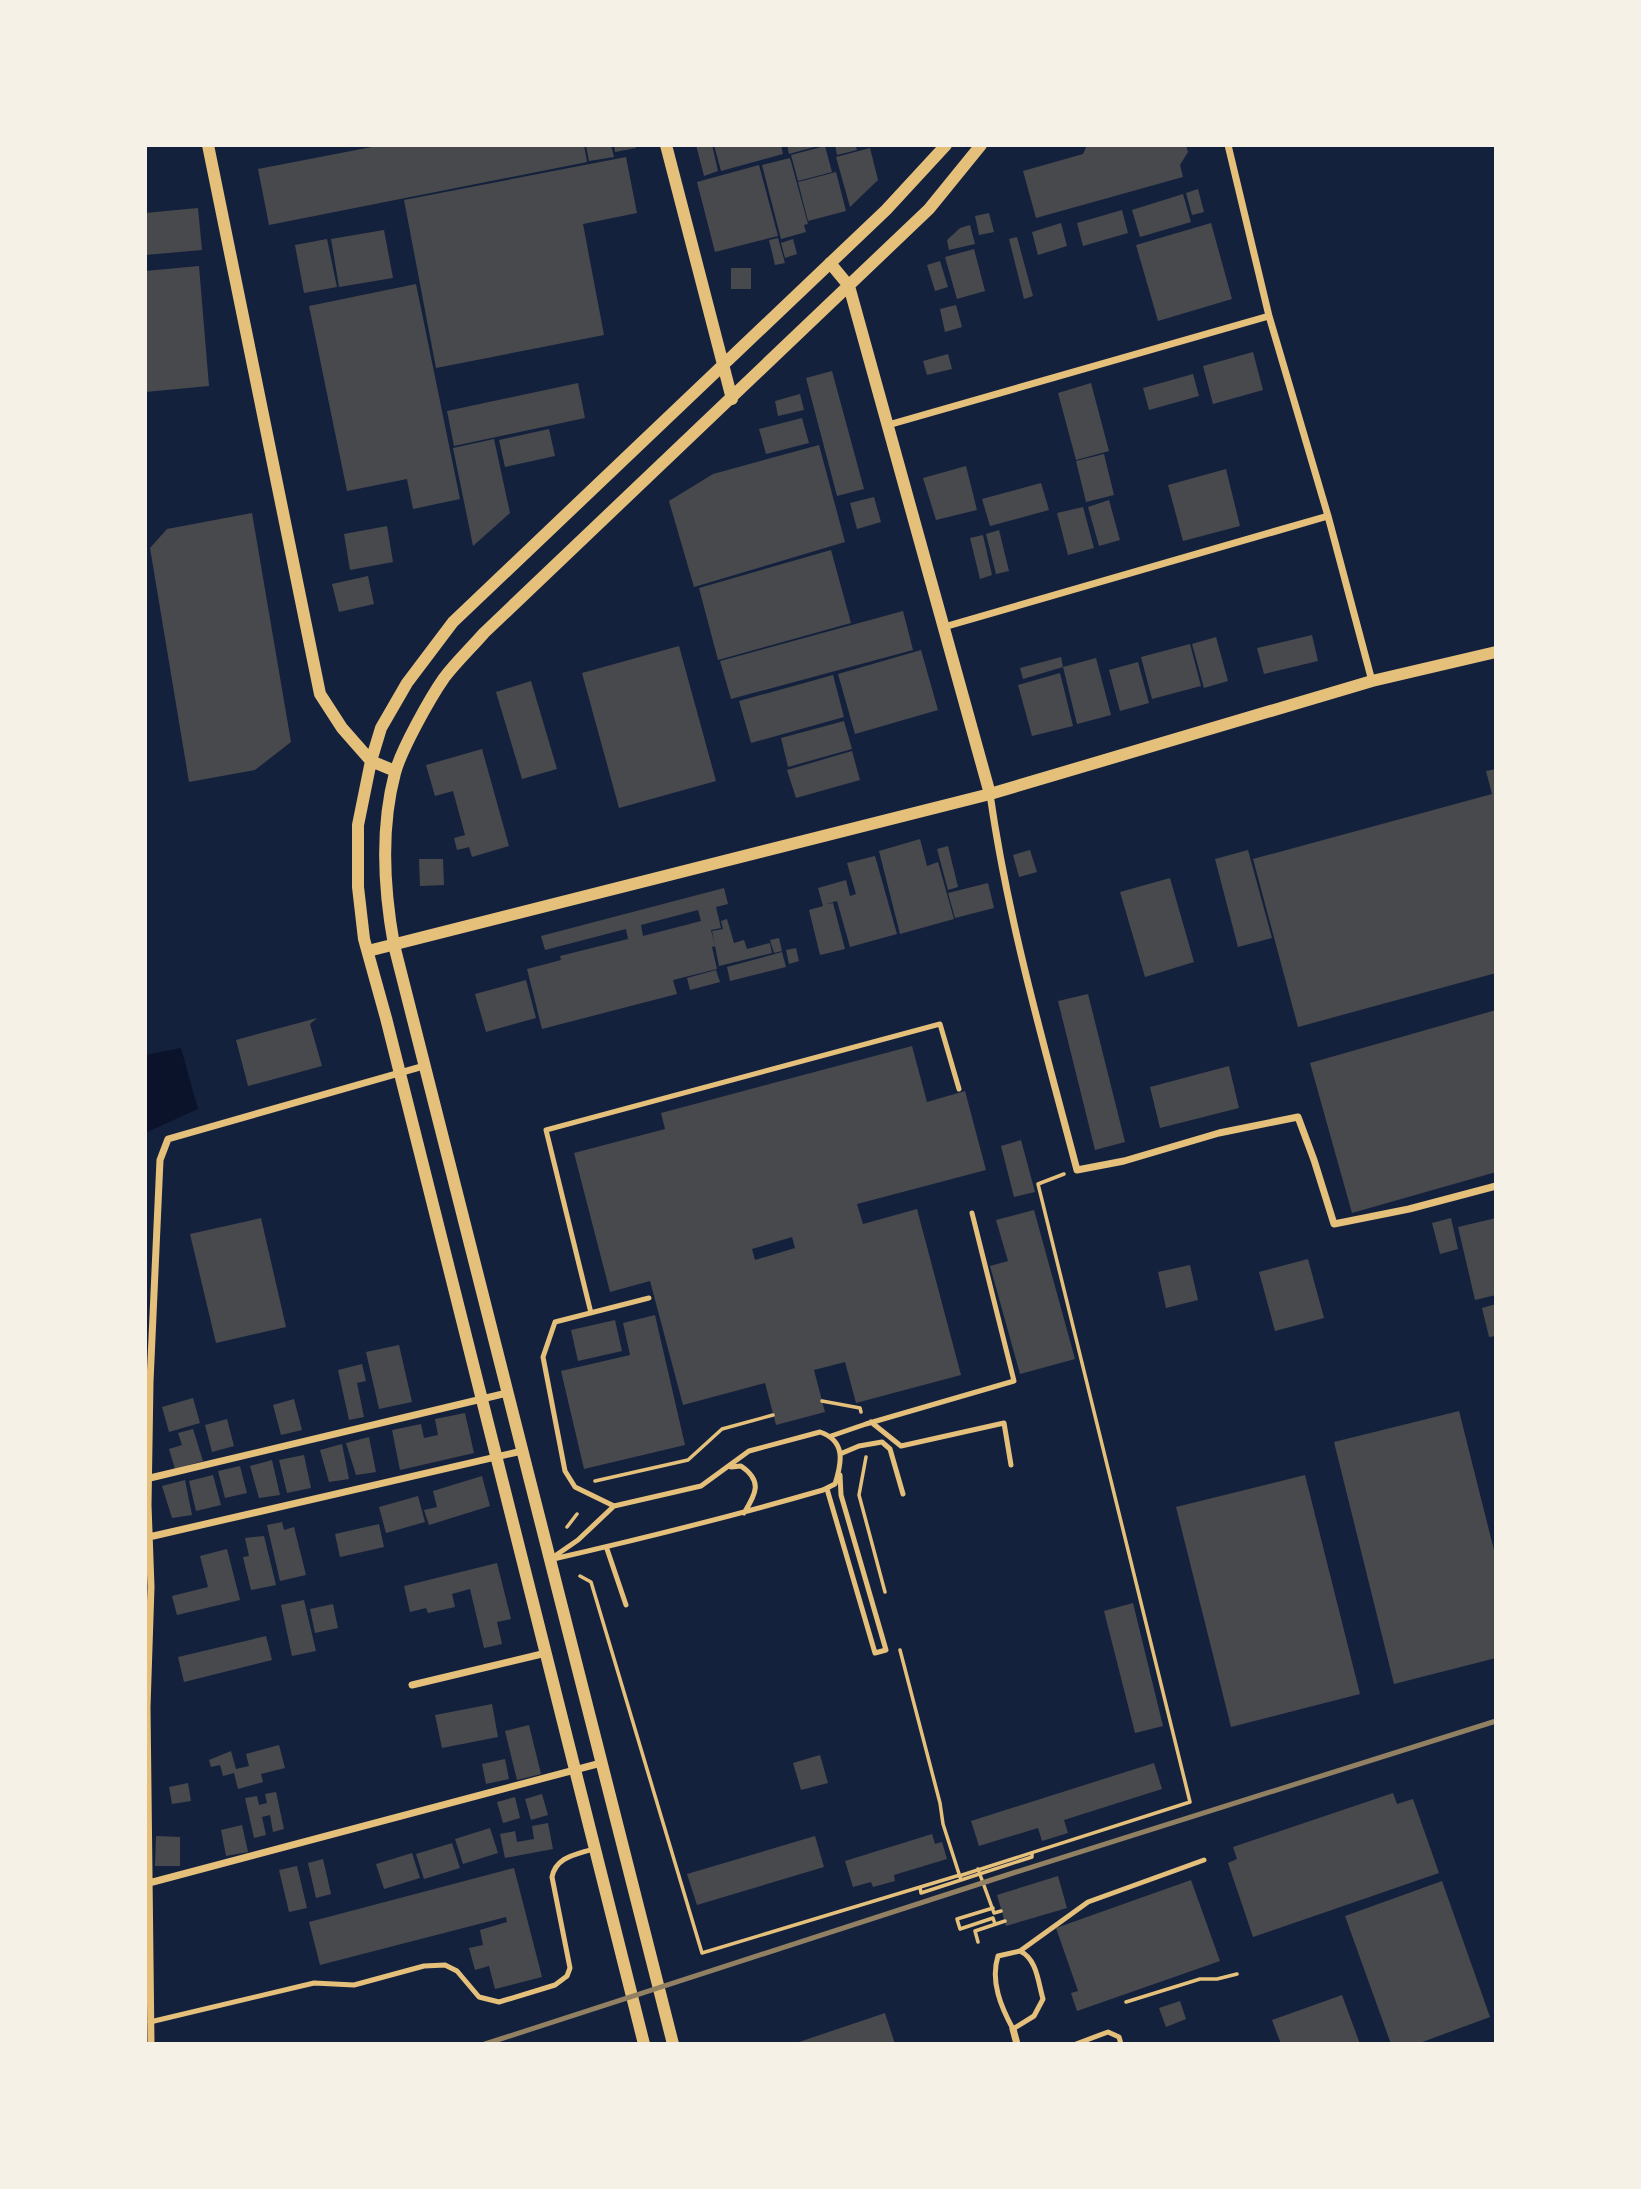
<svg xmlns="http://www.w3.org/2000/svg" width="1641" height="2189" font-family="'Fira Sans Condensed',sans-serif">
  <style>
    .water { fill: #0b132b }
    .building { fill: #48494c; fill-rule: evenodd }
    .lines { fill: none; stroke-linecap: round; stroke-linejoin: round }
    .path { stroke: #e5c07b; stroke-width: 3.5 }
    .service { stroke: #e5c07b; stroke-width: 5 }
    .minor { stroke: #e5c07b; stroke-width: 7 }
    .tertiary { stroke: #e5c07b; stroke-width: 12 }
    .rail { stroke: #918062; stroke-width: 5 }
  </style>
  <rect width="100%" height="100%" fill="#14213d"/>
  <path class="water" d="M181 1048 198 1109 145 1133V1055Z"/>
  <path class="building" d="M382 145H584L587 162 269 225 258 169Z
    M586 145H611L614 157 589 161Z
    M614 145H635L636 148 615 152Z
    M696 145H712L718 171 704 176Z
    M714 145H781L783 154 721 171Z
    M787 145H818V146L789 154Z
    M835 145H855L857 150 837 155Z
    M1087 145H1186L1188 152 1180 165 1183 177 1036 218 1023 171 1083 154Z
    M825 146 832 172 798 181 791 155Z
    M870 148 878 180 850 207 836 157Z
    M626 157 637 213 583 224 604 335 436 368 404 200Z
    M790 158 808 224 804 225 806 232 781 239 762 165Z
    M759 165 778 236 715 252 697 182Z
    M836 172 846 211 808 221 798 182Z
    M1198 189 1204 212 1192 215 1186 193Z
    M1183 194 1191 222 1140 237 1132 210Z
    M198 208 202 250 145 255V213Z
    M1122 210 1128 233 1083 246 1077 223Z
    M989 213 994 232 979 235 975 216Z
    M1061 223 1067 246 1038 255 1032 232Z
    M1211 223 1232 299 1158 321 1136 245Z
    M970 225 975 244 949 250 947 240 960 228Z
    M384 230 393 278 339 287 331 239Z
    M1017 237 1033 296 1024 299 1009 239Z
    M778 238 785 263 775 265 769 240Z
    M327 239 337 287 304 293 295 245Z
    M793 239 797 254 785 258 781 243Z
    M974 249 985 291 957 299 945 257Z
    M940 261 948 287 935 291 927 265Z
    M199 266 209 386 145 392V271Z
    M731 268H751V289H731Z
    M416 284 460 499 413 509 407 479 347 491 309 306Z
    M956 305 962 327 945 332 940 309Z
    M1253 352 1263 390 1213 404 1203 366Z
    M948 354 952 369 927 375 923 361Z
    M832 371 864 489 837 496 806 378Z
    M1193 374 1199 396 1149 410 1143 388Z
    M578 383 585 418 454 446 447 411Z
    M1091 383 1109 451 1076 460 1058 393Z
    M800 394 804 410 778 416 775 401Z
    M802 418 809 443 766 454 759 429Z
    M549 429 555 456 505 467 499 440Z
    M494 439 510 513 473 546 453 448Z
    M819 445 845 542 694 587 669 501 713 474Z
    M1104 454 1114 495 1086 502 1076 461Z
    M966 466 977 510 936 520 923 478Z
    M1226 469 1240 526 1183 541 1168 485Z
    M1041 483 1049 510 990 526 982 499Z
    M874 497 881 522 857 529 850 503Z
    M1109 500 1120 540 1099 546 1088 507Z
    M1083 507 1094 548 1068 555 1057 513Z
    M252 513 291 742 255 770 189 782 150 548 167 529Z
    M387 526 393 562 350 570 344 534Z
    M999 530 1009 571 996 574 986 534Z
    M983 535 992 575 980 579 970 538Z
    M831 550 851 623 718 660 699 588Z
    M368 576 374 604 339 612 332 584Z
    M903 611 913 650 731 699 720 661Z
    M1312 635 1318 661 1264 674 1257 648Z
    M1216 637 1228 681 1204 688 1192 644Z
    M1190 644 1201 686 1152 699 1141 657Z
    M679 646 716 781 619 808 582 673Z
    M921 650 938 710 855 734 838 674Z
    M1061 657 1063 667 1023 679 1020 668Z
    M1096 658 1111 715 1077 724 1063 667Z
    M1138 662 1149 703 1120 711 1109 670Z
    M1060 673 1073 726 1032 736 1018 685Z
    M833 675 844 717 751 743 739 701Z
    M531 681 557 769 522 779 496 692Z
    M844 721 852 749 788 767 781 738Z
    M482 749 509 846 472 857 469 847 457 850 454 838 465 835 453 791 435 796 426 765Z
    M852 751 860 780 796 798 787 770Z
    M1496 769V973L1298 1027 1253 859 1492 794 1486 771Z
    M920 839 927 866 938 862 954 919 900 934 879 851Z
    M948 846 958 887 948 890 937 849Z
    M1030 850 1037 872 1019 877 1013 855Z
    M1248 850 1272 938 1238 947 1215 859Z
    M875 856 897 934 850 947 837 901 826 904 833 903 845 949 820 955 809 910 823 906 818 888 846 880 850 896 856 894 847 863Z
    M419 859H443L444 885 420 886Z
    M1170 878 1194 962 1145 977 1120 892Z
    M988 883 994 908 955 918 948 893Z
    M724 888 728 904 716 907 721 928 711 930 715 946 712 947 717 969 673 980 677 994 542 1029 527 969 561 960 560 956 628 939 626 929 545 950 541 936ZM698 910 701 921 643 936 641 925Z
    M727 919 734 943 744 940 747 949 770 943 772 953 719 966 712 931 723 929 721 921Z
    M779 938 782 951 774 953 770 940Z
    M796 948 799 961 789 964 786 950Z
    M782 952 786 967 730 981 727 967Z
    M716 970 720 982 690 990 687 978Z
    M526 980 536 1018 486 1032 475 994Z
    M1088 994 1125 1142 1095 1150 1058 1001Z
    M1496 1010V1172L1352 1213 1310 1063Z
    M317 1018 310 1024 322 1066 248 1086 236 1040Z
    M912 1046 927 1102 965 1091 986 1170 857 1204 863 1224 917 1209 961 1375 856 1403 845 1362 814 1370 825 1412 776 1425 765 1383 683 1405 650 1281 610 1292 574 1153 665 1129 661 1113ZM792 1237 795 1248 755 1260 752 1249Z
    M1229 1066 1239 1108 1160 1128 1150 1087Z
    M1021 1140 1035 1192 1014 1197 1001 1146Z
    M1034 1210 1075 1359 1020 1374 990 1266 1008 1261 996 1220Z
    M261 1218 286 1327 216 1343 190 1234Z
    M1451 1218 1458 1249 1440 1254 1432 1223Z
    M1496 1218V1295L1475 1300 1458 1227Z
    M1308 1259 1324 1318 1275 1331 1259 1272Z
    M1190 1265 1198 1300 1166 1308 1158 1272Z
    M1496 1304V1336L1489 1337 1482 1308Z
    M655 1315 685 1445 584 1469 561 1371 630 1355 623 1323Z
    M615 1320 622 1351 578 1361 571 1330Z
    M399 1345 412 1402 379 1409 366 1352Z
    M362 1364 366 1381 357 1383 364 1417 349 1420 338 1370Z
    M193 1398 200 1423 169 1432 162 1407Z
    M294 1399 302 1430 281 1435 273 1405Z
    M1459 1411 1496 1558V1658L1394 1684 1334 1442Z
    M465 1413 474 1453 400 1470 392 1430 421 1424 424 1438 438 1435 435 1419Z
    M227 1419 234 1446 212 1452 205 1425Z
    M193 1429 203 1461 175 1469 169 1449 182 1445 178 1433Z
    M369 1437 376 1472 356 1475 346 1443Z
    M342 1444 349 1479 329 1482 320 1450Z
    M304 1455 311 1488 287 1493 279 1460Z
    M272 1460 280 1495 259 1498 250 1466Z
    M240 1466 247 1493 225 1498 218 1471Z
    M213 1475 221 1505 196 1511 189 1481Z
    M1305 1475 1360 1694 1231 1727 1176 1507Z
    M482 1476 490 1506 429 1525 424 1510 437 1507 433 1491Z
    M185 1480 192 1515 172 1518 162 1486Z
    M418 1496 425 1522 386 1533 379 1507Z
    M282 1522 284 1530 294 1527 306 1575 280 1581 267 1525Z
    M379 1524 384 1547 340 1557 335 1534Z
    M264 1536 276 1585 251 1590 243 1557 249 1556 245 1538Z
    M227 1549 240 1600 177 1615 172 1596 208 1587 200 1556Z
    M497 1563 511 1619 497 1622 502 1644 484 1648 470 1589 452 1594 455 1607 428 1613 426 1608 410 1612 404 1586Z
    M304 1600 316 1651 292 1656 281 1605Z
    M1133 1603 1163 1726 1135 1733 1104 1611Z
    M333 1604 338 1628 315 1633 310 1609Z
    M266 1636 272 1660 184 1682 178 1657Z
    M492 1704 498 1737 442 1748 435 1715Z
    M529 1725 541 1774 517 1780 505 1731Z
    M279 1745 285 1768 261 1774 263 1782 238 1789 234 1773 223 1776 220 1765 211 1767 209 1760 231 1751 236 1769 249 1766 246 1754Z
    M820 1755 828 1783 801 1790 793 1763Z
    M505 1759 509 1779 486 1784 482 1764Z
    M1154 1763 1162 1789 1064 1820 1068 1833 1042 1841 1038 1828 979 1846 971 1821Z
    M188 1783 191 1801 172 1804 169 1787Z
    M276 1792 284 1829 273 1832 270 1815 262 1817 266 1835 254 1838 245 1798 257 1796 259 1805 267 1803 265 1794Z
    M1393 1793 1397 1804 1413 1799 1439 1873 1253 1937 1228 1863 1237 1859 1233 1847Z
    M542 1794 548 1815 531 1820 525 1799Z
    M515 1797 520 1818 503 1823 497 1802Z
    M548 1823 553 1849 505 1858 500 1834 515 1831 517 1842 534 1839 532 1826Z
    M242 1825 248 1852 226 1856 221 1830Z
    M490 1828 498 1853 463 1864 455 1839Z
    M932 1834 935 1844 942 1842 947 1859 894 1875 895 1881 873 1887 871 1882 853 1887 845 1861Z
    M156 1836 180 1837V1866H155Z
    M815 1836 824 1867 697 1905 687 1874Z
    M452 1843 460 1868 424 1879 416 1854Z
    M412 1853 420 1878 384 1889 376 1864Z
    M323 1859 331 1894 316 1898 308 1863Z
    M297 1866 307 1908 289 1912 279 1870Z
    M514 1868 542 1977 495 1989 489 1966 475 1970 469 1948 483 1945 480 1930 507 1922 506 1917 320 1965 309 1922Z
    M1058 1876 1067 1908 1006 1926 997 1895Z
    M1191 1880 1220 1961 1077 2011 1071 1993 1078 1991 1056 1928Z
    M1442 1881 1490 2017 1417 2044H1391L1345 1916Z
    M1342 1995 1360 2044H1281L1272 2020Z
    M1180 2001 1186 2019 1166 2027 1159 2008Z
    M885 2013 895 2044H796V2043Z"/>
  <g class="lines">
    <path class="path" d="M822 1401 860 1408 861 1412
      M866 1457 859 1495 885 1592
      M595 1481 688 1460 722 1429 773 1415
      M567 1527 577 1514
      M580 1576 591 1582 702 1953 960 1875
      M900 1650 940 1803 943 1824 961 1880 921 1893 920 1887
      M978 1869 994 1913 1001 1911
      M959 1876 1190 1802 1038 1184 1064 1174
      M961 1880 1032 1857V1853
      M993 1908 957 1919 960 1929 993 1918 995 1924
      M978 1942 975 1931 1005 1921
      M1126 2002 1200 1979H1217L1237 1974"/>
    <path class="service" d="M591 1313 546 1130 940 1024 959 1089
      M871 1422 901 1446 1004 1423 1011 1465
      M820 1432C846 1441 842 1462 835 1484L823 1490C733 1516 641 1539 549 1560L578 1540 614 1506 701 1486 749 1451Z
      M831 1436 866 1424 1014 1381 972 1213
      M840 1454 859 1446 882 1442 890 1449 903 1494
      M731 1467 741 1466C763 1481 756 1494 744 1513
      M827 1489 875 1653 886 1650 841 1495 840 1475
      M614 1506 575 1487 565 1471 543 1357 555 1322 649 1298
      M607 1549 626 1605
      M1020 1951 1088 1902 1204 1860
      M1020 1951C1037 1959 1038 1982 1043 1999L1034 2016 1013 2029C1001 2007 990 1981 998 1956Z
      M150 2022 314 1983 354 1985 424 1966 445 1965 457 1971 479 1997 499 2002 555 1985 567 1976 570 1968 552 1877C556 1857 575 1855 593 1849
      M1076 2044 1108 2032 1119 2037 1121 2044"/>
    <path class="minor" d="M1228 145 1269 316 1328 516 1372 681
      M888 425 1269 316
      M944 627 1328 516
      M990 794C1008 921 1044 1045 1077 1170L1124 1161 1219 1133 1298 1117 1314 1160 1334 1224 1409 1209 1496 1186
      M150 1478 507 1393
      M149 1537 522 1451
      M412 1685 546 1653
      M149 1883 601 1763
      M1013 2029 1017 2044
      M151 2044 147 1707 151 1587 148 1505 150 1382 160 1160 168 1139 424 1066"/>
    <path class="tertiary" d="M208 145 320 694 342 728 371 761 395 771
      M666 145 732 399
      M830 263 849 286 990 794
      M368 951 990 794 1372 681 1496 652
      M644 2044 386 1018 364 939 358 887V825L371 761 381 728 407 683 453 622 886 210 946 145
      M673 2044 394 945C384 890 380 829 395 773 401 750 430 698 444 678 456 662 471 648 484 633L929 209 981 145"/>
    <path class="rail" d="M485 2044 1013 1873 1496 1721"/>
  </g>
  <rect width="1641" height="2189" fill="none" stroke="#f6f1e7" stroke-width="294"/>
</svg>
